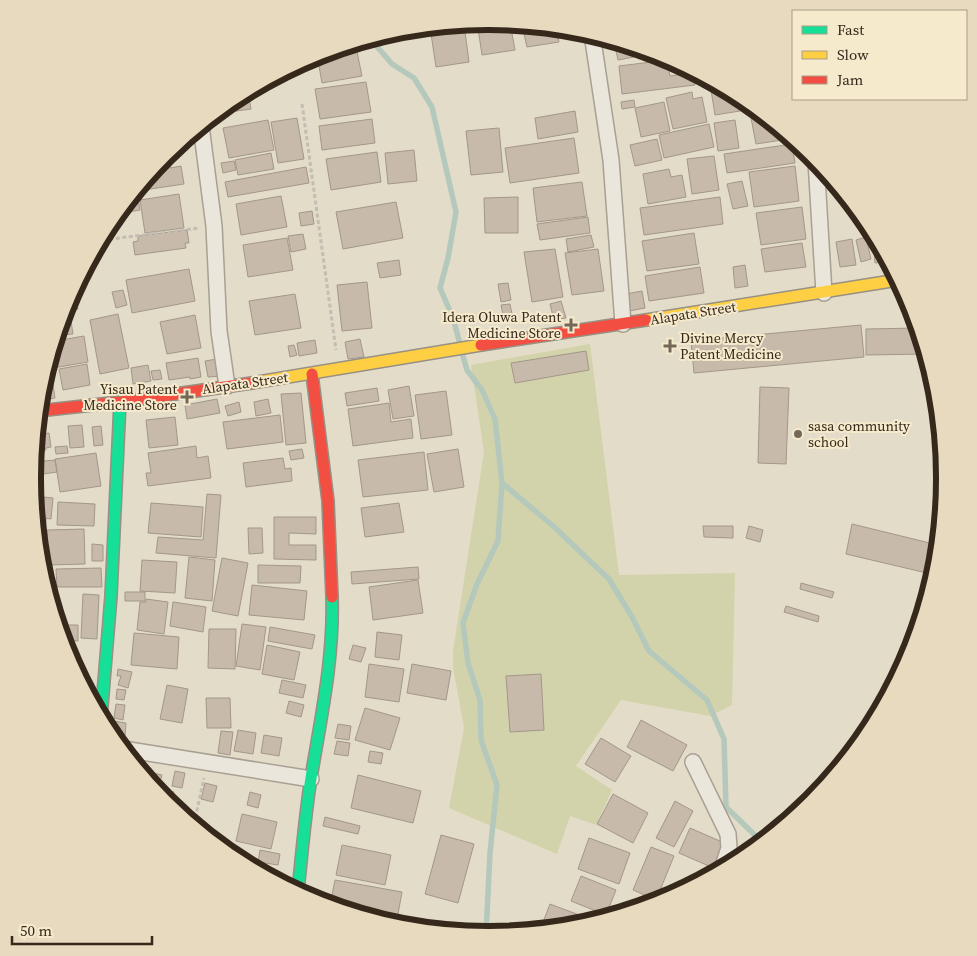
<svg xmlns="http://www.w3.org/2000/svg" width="977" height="956" font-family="'Source Serif 4',serif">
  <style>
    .green { fill: #d2d3ab }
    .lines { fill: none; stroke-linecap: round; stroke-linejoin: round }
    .stream { stroke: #b5c8bc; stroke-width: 5.5 }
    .building { fill: #c7baaa; stroke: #a39789 }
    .street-casing { stroke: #a8a093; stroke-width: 18 }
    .fast-casing { stroke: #979083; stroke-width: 14 }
    .slow-casing { stroke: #979083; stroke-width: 14 }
    .jam-casing { stroke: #979083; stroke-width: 14 }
    .path { stroke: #c3bdb2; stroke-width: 3; stroke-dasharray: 4 2.5; stroke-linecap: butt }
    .street { stroke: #ebe6db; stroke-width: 15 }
    .fast { stroke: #16e098; stroke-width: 11 }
    .slow { stroke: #ffcf43; stroke-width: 11 }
    .jam { stroke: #f24e42; stroke-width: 11 }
    .poi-dot { fill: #736758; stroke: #f6eacd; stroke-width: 2 }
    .labels { text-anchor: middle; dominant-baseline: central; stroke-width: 4; stroke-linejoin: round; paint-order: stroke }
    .street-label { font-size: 14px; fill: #36281b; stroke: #f6eacd }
    .poi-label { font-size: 14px; fill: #36281b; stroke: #f6eacd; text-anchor: end }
    .rim { fill: none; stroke: #36281b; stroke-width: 6 }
  </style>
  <rect width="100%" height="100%" fill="#e3dcc9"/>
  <path class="green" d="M590 344 619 575 735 573 732 705 710 716 621 700 576 766 612 790 596 825 570 816 557 854 449 808 464 728 453 667V651L484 452 471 365Z"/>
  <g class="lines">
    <path class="stream" d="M367 40 373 42 392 64 414 78 432 107 456 212 448 258 440 288 453 318 460 344
      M462 353 467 370 482 390 495 419 502 483 498 541 477 584 463 623 468 663 480 700 481 740 497 785 490 853 486 935
      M502 483 553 526 609 579 632 617 649 651 707 700 724 739 726 807 762 842"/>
  </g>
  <path class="building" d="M488 21 510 23 515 50 482 55 477 22Z
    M464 24 469 62 436 67 430 27Z
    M522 25 556 28 559 42 527 47Z
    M614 41 655 53 618 60Z
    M356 47 362 76 322 83 317 55Z
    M667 60 670 76 693 73 695 85 622 94 619 66Z
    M366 82 371 112 320 119 315 89Z
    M723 88 738 96 740 111 715 115 711 90Z
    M248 91 251 109 222 113V109L235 98Z
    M692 92 693 99 702 97 707 122 673 129 666 98Z
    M634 100 635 107 622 109 621 102Z
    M745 101 761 114 748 116Z
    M664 102 670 131 641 137 635 108Z
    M575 111 578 132 538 139 535 118Z
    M764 116 789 136V139L756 144 751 118Z
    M297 118 304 159 278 163 271 122Z
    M372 119 375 143 322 150 319 126Z
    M268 120 274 150 229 158 223 128Z
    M735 120 739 148 718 151 714 123Z
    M709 124 714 147 664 158 659 135Z
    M499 128 503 172 471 175 466 131Z
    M574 138 579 173 510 183 505 148Z
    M657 139 662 160 635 166 630 145Z
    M792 144 795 163 727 173 724 154Z
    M414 150 417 181 388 184 385 153Z
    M377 152 381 182 331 190 326 159Z
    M167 153 170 168 181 166 184 184 137 191Z
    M271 153 274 169 238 175 235 160Z
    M714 156 719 190 692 194 687 159Z
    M234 161 236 170 223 173 221 163Z
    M795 166 799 201 754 207 749 172Z
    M306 167 309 183 228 197 225 182Z
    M669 169 671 177 682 175 686 197 648 204 643 174Z
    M742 181 748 206 733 209 727 184Z
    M582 182 587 216 537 222 533 188Z
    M133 194H137L140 210 117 214Z
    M179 194 184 228 145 233 140 200Z
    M281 196 287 227 241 235 236 204Z
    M518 197V233H485L484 198Z
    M720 197 723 224 644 235 640 208Z
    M396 202 403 238 343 249 336 212Z
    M802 207 806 239 761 245 756 213Z
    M312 211 314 224 301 226 299 213Z
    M859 214 868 224 869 225 861 226Z
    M588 217 590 233 540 240 537 224Z
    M187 230 189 243H185L186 248 135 255 133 242 138 241V236Z
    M694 233 699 264 647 271 642 241Z
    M303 234 306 249 291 252 288 236Z
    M591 235 594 247 568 252 566 239Z
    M866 237 871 259 861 262 856 240Z
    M287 238 293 270 248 277 243 245Z
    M852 239 856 265 840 267 836 242Z
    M878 242 888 261 875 263 873 243Z
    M802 243 806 267 765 272 761 249Z
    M555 249 563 297 532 302 524 252Z
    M598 249 604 291 572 295 565 253Z
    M399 260 401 275 380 278 377 263Z
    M745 265 748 286 735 288 733 267Z
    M700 267 704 293 649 301 645 276Z
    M189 269 195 301 132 313 126 280Z
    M367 282 372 328 342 331 337 285Z
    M508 283 511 300 501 302 498 284Z
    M75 287 78 309 64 311 67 303Z
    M123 290 127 305 116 308 112 292Z
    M642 291 645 308 629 311 626 294Z
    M295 294 301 328 255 335 249 301Z
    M561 301 566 318 554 320 550 304Z
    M510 304 513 319 504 320 501 305Z
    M118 314 129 368 100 374 90 320Z
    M195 315 201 348 167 354 160 322Z
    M71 321 73 334 63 335 61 323Z
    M861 325 864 357 694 373 691 341Z
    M918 328 926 354 866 355V329Z
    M84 336 88 362 53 368 51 356 55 341Z
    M360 339 364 357 348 359 345 342Z
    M315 340 317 353 299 356 297 343Z
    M294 345 297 355 290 357 288 346Z
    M586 351 589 370 515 383 511 363Z
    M198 358 201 377 190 379V377L169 380 166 363Z
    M217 359 220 376 208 377 205 361Z
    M49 360 53 385 41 386Z
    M87 364 90 385 63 390 59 369Z
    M148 365 151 381 133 384 131 368Z
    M160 370 162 379 153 380 151 371Z
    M53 385 55 398 39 401 41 387Z
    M409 386 414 416 393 419 388 390Z
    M760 387 789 388 786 464 758 463Z
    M377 388 379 401 347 406 345 393Z
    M446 391 452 435 421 439 415 395Z
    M301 393 306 443 286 445 281 394Z
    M217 399 220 413 187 419 185 405Z
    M268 399 271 413 256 416 254 402Z
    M239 402 241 412 228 416 225 406Z
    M389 403 391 422 411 419 413 438 353 446 348 409Z
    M280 415 283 442 227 449 223 422Z
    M175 417 178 445 149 448 146 420Z
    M82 425 84 447 70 448 68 426Z
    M37 426H40L41 434 49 433 51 447 46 448V450L34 451Z
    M101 426 103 445 94 446 92 427Z
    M67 446 68 453 56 454 55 447Z
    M196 446 197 458 208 456 211 478 148 486 146 473H151L148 453Z
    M302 449 304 458 291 460 289 451Z
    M458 449 464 487 434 492 427 454Z
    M424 452 428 490 363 497 358 460Z
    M96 453 101 486 60 492 55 459Z
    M283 458 285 469 291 468 292 481 246 487 243 463Z
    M55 460 57 472 36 475 34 462Z
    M207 494 221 495 216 558 156 553 158 537 203 540Z
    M34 496 53 498 51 519 36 517Z
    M58 502 95 504 94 526 57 525Z
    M151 503 203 507 201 537 148 533Z
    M399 503 404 532 365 537 361 508Z
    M274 517H316V534L289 533V545H316V560L274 559Z
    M36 519H46L44 577 40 567Z
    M852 524 938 545 931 574 846 554Z
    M703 526H733V538L704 537Z
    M749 526 763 530 760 542 746 538Z
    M248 528H262L263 553 249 554Z
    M84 529 85 564 48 565 47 530Z
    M92 544 103 545V561H92Z
    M189 557 215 560 212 601 185 598Z
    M222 558 248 563 238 616 212 611Z
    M142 560 177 562 175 593 140 591Z
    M258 565 301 566 300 583H258Z
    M418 567 419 579 352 584 351 572Z
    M101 568 102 587H57L56 569Z
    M418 580 423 613 373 620 369 587Z
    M801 583 834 592 832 598 800 589Z
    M252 585 307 591 304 620 249 615Z
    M125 592H145V601H125Z
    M83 594 99 595 97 639 81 638Z
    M146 599 168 602 164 634 137 630 140 602H146Z
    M173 602 206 607 203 632 170 626Z
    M786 606 819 616 818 622 784 612Z
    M242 624 266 627 260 670 236 666Z
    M58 625H78V641L63 640Z
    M270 627 315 635 312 649 268 641Z
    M209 629H236L235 669 208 668Z
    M377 632 402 635 399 660 375 657Z
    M134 633 179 637 177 669 131 665Z
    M267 645 300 652 294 680 262 674Z
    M353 645 366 648 361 662 349 659Z
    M369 664 404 669 399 702 365 697Z
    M412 664 451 671 446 700 407 693Z
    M118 669 132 672 128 688 118 685 121 676H117Z
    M541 674 544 730 510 732 506 676Z
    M282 680 306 685 303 698 279 693Z
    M167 685 188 689 182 723 160 719Z
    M117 689 126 690 124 700 116 699Z
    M206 698H230L231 728H207Z
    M289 701 304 705 301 717 286 713Z
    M116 704 125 705 123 720 114 718Z
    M365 708 400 718 390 750 355 740Z
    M641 720 687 745 673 771 627 747Z
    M113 721 126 723 125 737 111 735Z
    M338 724 351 726 349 740 335 738Z
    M238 730 256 733 253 754 234 751Z
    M221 731 233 732 230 755 218 753Z
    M264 735 282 738 279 756 261 753Z
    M601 738 631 756 615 782 585 764Z
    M337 741 350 743 348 756 334 754Z
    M370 751 383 753 381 764 368 762Z
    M140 770 162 775 159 785 151 783Z
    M175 771 185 773 182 788 172 786Z
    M358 775 421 791 413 823 351 808Z
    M205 783 217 786 213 802 201 799Z
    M154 787 174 792 171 805 165 801Z
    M250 792 261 795 258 808 247 805Z
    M613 794 648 813 633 843 597 824Z
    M675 801 693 811 674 847 656 838Z
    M242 814 277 822 271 849 236 841Z
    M325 817 360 826 358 834 323 826Z
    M690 828 729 845 718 870 679 853Z
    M441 835 474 844 458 903 425 894Z
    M589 838 630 853 619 884 578 869Z
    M342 845 391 855 385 885 336 875Z
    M651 847 674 856 656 900 633 890Z
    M260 850 280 854 278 865 258 862Z
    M256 869 271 872 270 877Z
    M581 876 616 890 606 915 571 901Z
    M335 880 402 892 396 925 330 905Z
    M626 903 638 908 623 912Z
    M550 904 595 921 577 926 540 930Z"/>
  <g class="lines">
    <defs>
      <path id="street" d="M592 34 611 160 623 324
        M201 126 214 226 219 331 227 386
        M816 161 824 293
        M123 749 311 779
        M693 762 728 834 729 848 722 869"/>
      <path id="fast" d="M101 718 111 596 120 402
        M298 891C302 853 305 815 311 778 321 717 334 658 332 597"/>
      <path id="slow" d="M646 320 898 280
        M252 383 481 345"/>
      <path id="jam" d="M481 345 646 320
        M312 374 328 501 332 597
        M38 411 120 402 252 383"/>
    </defs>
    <use href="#street" class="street-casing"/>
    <use href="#fast" class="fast-casing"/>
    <use href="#slow" class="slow-casing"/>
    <use href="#jam" class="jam-casing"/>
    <path class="path" d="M302 104 336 350
      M103 240 199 228
      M194 824 204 778"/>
    <use href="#street" class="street"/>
    <use href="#fast" class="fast"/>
    <use href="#slow" class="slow"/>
    <use href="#jam" class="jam"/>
  </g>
  <g class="poi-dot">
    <path d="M568.5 317.5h5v5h5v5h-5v5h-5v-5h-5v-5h5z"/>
    <path d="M667.5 338.5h5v5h5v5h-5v5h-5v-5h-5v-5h5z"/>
    <path d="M184.5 389.5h5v5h5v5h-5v5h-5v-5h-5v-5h5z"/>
    <circle cx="798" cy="434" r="5"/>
  </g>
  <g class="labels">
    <g class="street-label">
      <text transform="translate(693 313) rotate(-9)">Alapata Street</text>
      <text transform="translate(245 383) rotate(-8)">Alapata Street</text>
    </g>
    <g class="poi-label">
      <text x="561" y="317">Idera Oluwa Patent<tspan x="561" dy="16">Medicine Store</tspan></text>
      <text x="680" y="338" text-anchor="start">Divine Mercy<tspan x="680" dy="16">Patent Medicine</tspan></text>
      <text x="177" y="389">Yisau Patent<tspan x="177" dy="16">Medicine Store</tspan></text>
      <text x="808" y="426" text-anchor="start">sasa community<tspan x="808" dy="16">school</tspan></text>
    </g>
  </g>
  <path d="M0 0H977V956H0ZM488 30H489A447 447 0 0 1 936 477V479A447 447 0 0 1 489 926H488A447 447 0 0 1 41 479V477A447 447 0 0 1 488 30Z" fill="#e7dabf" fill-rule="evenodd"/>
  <path class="rim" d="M488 30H489A447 447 0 0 1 936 477V479A447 447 0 0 1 489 926H488A447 447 0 0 1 41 479V477A447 447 0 0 1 488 30Z"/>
  <rect x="792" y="10" width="175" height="90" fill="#f6eacd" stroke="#a99c86"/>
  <rect x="802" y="26" width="25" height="8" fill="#16e098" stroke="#a99c86"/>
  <text x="837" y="35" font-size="15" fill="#36281b">Fast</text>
  <rect x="802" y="51" width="25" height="8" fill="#ffcf43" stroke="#a99c86"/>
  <text x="837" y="60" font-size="15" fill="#36281b">Slow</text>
  <rect x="802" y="76" width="25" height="8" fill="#f24e42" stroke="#a99c86"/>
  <text x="837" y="85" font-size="15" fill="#36281b">Jam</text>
  <path d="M12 936v8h140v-8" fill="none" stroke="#36281b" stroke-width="2.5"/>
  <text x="20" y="936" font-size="15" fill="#36281b" stroke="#f6eacd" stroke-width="4" paint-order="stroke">50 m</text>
</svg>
